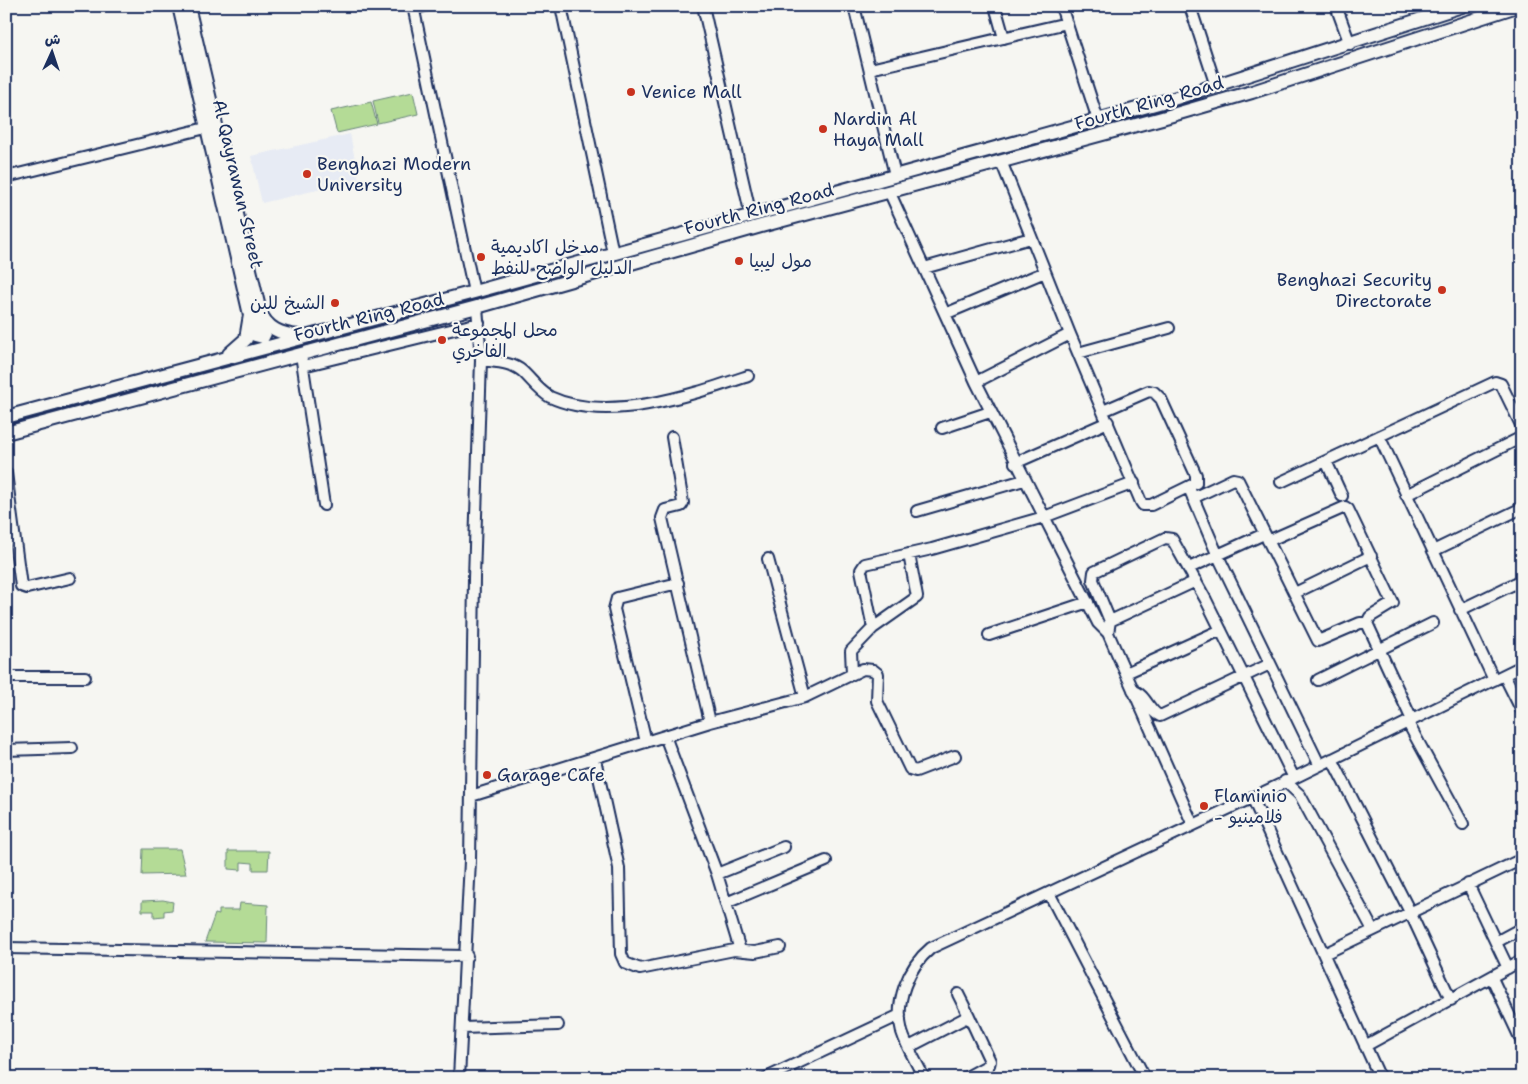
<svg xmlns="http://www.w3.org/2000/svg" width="1528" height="1084" font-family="'Shantell Sans','Playpen Sans Arabic',sans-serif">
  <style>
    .built { fill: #e7ebf4 }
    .green { fill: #b4db96; stroke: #68857a }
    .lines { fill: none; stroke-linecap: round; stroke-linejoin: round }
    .minor-casing { stroke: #1b2f5e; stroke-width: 14 }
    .major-casing { stroke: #1b2f5e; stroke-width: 16 }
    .minor { stroke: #f6f6f2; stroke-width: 10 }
    .major { stroke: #f6f6f2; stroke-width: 12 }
    .poi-dot { fill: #c8321e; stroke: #f6f6f2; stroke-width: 2 }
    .labels { text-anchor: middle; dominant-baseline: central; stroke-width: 4.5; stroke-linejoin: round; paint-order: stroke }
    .poi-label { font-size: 18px; fill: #1b2f5e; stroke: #f6f6f2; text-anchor: start }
    .street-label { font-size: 18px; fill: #1b2f5e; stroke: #f6f6f2 }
  </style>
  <rect width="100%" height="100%" fill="#f6f6f2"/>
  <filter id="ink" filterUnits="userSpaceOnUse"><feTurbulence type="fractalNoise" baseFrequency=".02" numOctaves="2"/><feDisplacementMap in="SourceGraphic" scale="10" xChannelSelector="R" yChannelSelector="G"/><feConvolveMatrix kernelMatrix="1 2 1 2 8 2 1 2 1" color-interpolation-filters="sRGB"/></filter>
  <g filter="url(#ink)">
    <path class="built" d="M350 134 359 180 262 203 251 156Z"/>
    <path class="green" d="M413 92 418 114 378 123 373 101Z
      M371 102 377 124 337 133 331 111Z
      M143 849H180L186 874 142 875Z
      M228 851H269L268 870H253V863L241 862V870L228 869Z
      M163 900 173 902 172 910 164 911V916L154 917V911H142V901Z
      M240 903 268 905 267 943 205 942 215 914 219 915V910H239Z"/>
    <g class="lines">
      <defs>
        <path id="minor" d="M413 6 474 292
          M561 6 613 253
          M703 6 751 216
          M854 6 895 175
          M995 6 1004 38
          M1061 6 1098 120
          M1190 6 1216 86
          M1336 6 1350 44
          M413 9 425 6
          M870 69 1067 23
          M1001 161 1070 334 1141 502 1143 505H1151L1196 483V475L1161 399 1154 392 1149 391 1103 411
          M6 177 214 126
          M889 191 976 382 1098 623 1108 633 1193 825
          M924 268 1031 238
          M945 314 1045 272
          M1078 353 1169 328
          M481 360C494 362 512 362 522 371 531 379 539 391 550 397 608 424 691 395 748 376
          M302 361 324 505
          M303 366 479 323
          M976 382 1070 334
          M942 428 990 412
          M1379 436 1494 680
          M672 437 683 503 681 506 665 510 662 518 710 722
          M1326 461 1342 496
          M1015 463 1108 422
          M6 473 21 586 27 588 70 578
          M1281 482 1495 382 1501 384 1522 427
          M1189 488 1218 556 1319 764
          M1406 495 1522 437
          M1193 498 1233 479 1238 480 1318 641 1360 623H1367
          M917 511 1024 480
          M1268 541 1345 507 1348 509 1393 603 1370 617 1367 623
          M1433 551 1522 508
          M768 559 805 697
          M1189 568 1264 534
          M1295 593 1371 556
          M1460 610 1522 580
          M1110 621 1196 581
          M1367 623 1412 720
          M873 628 917 597 909 554
          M1108 633 1110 621 1093 580 1094 572 1165 538 1172 539 1206 600 1294 778
          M989 635 1088 602
          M852 673 851 651 873 628 861 570 865 564 932 549 1044 517 1134 483
          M1126 673 1221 630
          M1504 675 1522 711
          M6 677H85
          M1318 680 1433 623
          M1133 690C1147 696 1149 712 1160 716L1270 664
          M1408 723 1463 824
          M665 736 717 874 740 950
          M646 742 614 609 617 598 678 583
          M6 750 72 748
          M595 759 619 868 621 954 625 963 640 969 734 950 755 952 780 947
          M1332 759 1410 912 1451 1000
          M1285 781 1300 795 1373 930
          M471 796 710 722 805 697 863 669 873 670 878 674 877 701 910 769 916 771 955 756
          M1252 797 1380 1078
          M717 874 784 847
          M1468 884 1508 968
          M1049 893 1145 1078
          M726 903 826 861
          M1496 942 1522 928
          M6 948 467 956
          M1324 954 1522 859
          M1492 978 1522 1042
          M958 994 969 1016
          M462 1028 558 1025
          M1365 1046 1522 960
          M909 1047 969 1016 990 1061 989 1065 965 1078
          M459 1078 470 861 474 578 481 360 477 307
          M766 1078 900 1015
          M924 1078C917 1063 907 1048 902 1032 894 1002 908 967 931 948L1294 778 1522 666"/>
        <path id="major" d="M179 6 250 315 246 339 229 354
          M188 6 260 312C267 329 281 334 298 336
          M252 322 255 335 263 337 265 333 261 317
          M6 417 474 292 1173 99 1462 6
          M6 433 477 307 761 226 1162 118 1252 92 1517 6"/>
      </defs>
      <use href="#minor" class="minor-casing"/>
      <use href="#major" class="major-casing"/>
      <use href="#minor" class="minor"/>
      <use href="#major" class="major"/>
    </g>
  </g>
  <g class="poi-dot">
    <circle cx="631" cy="92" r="5"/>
    <circle cx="823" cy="129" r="5"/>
    <circle cx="307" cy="174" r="5"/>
    <circle cx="481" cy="257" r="5"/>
    <circle cx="739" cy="261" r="5"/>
    <circle cx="1442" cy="290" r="5"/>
    <circle cx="335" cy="303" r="5"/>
    <circle cx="442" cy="340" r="5"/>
    <circle cx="487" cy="775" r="5"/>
    <circle cx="1204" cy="806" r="5"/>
  </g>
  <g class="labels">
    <g class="poi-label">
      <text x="641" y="92">Venice Mall</text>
      <text x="833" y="119">Nardin Al<tspan x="833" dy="21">Haya Mall</tspan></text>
      <text x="317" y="164">Benghazi Modern<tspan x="317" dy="21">University</tspan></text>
      <text x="491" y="247">مدخل اكاديمية<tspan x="491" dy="21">الدليل الواضح للنفط</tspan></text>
      <text x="749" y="261">مول ليبيا</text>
      <text x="1432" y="280" text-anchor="end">Benghazi Security<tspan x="1432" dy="21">Directorate</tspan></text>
      <text x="325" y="303" text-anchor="end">الشيخ للبن</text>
      <text x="452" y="330">محل المجموعة<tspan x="452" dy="21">الفاخري</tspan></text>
      <text x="497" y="775">Garage Cafe</text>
      <text x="1214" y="796">Flaminio<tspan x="1214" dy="21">- فلامينيو</tspan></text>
    </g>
    <g class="street-label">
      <text transform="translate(1149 103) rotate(-16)">Fourth Ring Road</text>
      <text transform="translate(238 184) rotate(77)">Al Qayrawan Street</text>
      <text transform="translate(759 209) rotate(-15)">Fourth Ring Road</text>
      <text transform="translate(369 317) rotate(-14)">Fourth Ring Road</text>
    </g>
  </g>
  <rect width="1528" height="1084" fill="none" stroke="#f6f6f2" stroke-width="25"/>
  <rect x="12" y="12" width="1503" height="1059" fill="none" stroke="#1b2f5e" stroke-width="2" filter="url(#ink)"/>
  <g transform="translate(52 52) rotate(3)" stroke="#f6f6f2" stroke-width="4" paint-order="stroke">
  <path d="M0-4L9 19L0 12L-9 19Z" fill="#1b2f5e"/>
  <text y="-8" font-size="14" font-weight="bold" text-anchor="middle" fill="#1b2f5e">ش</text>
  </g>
</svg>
